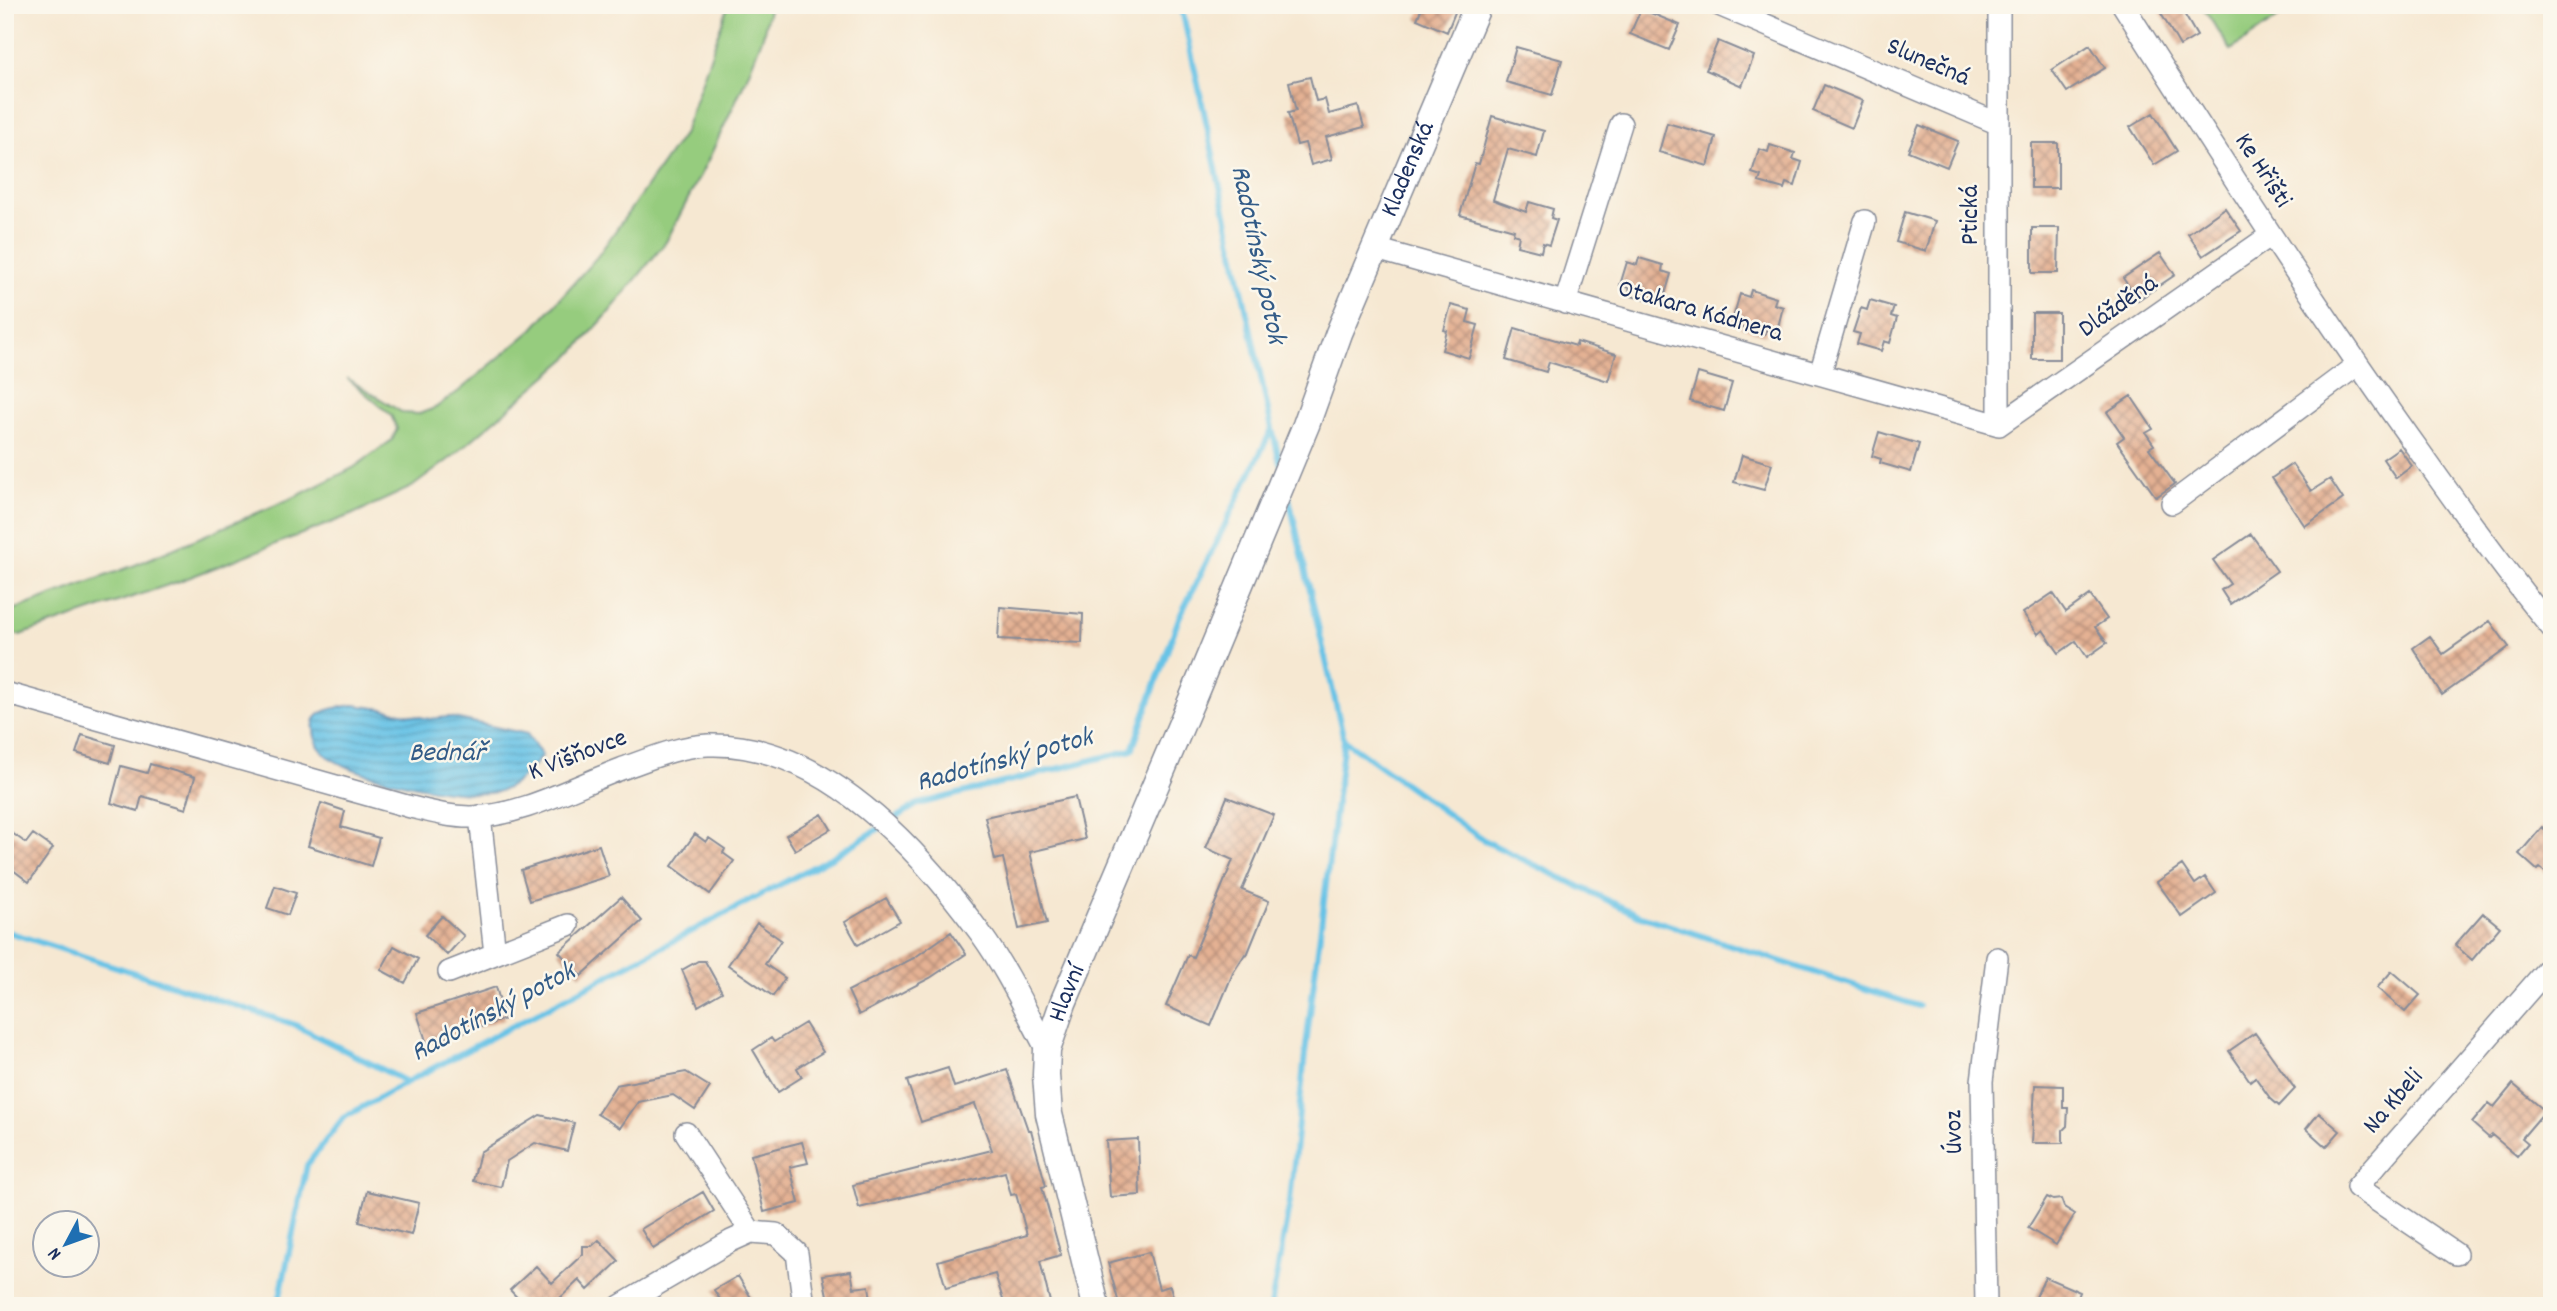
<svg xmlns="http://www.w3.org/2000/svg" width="2557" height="1311" font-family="Dekko,sans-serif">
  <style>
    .grass { fill: #96cc7e; stroke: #587e6e; stroke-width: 2 }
    .water { fill: url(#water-rules); stroke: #4279a2; stroke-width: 2 }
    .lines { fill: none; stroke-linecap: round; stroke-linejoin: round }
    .stream { stroke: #68c3e6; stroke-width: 6 }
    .building { fill: url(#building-cross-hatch) }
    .minor-casing { stroke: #888c98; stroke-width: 24 }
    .major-casing { stroke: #888c98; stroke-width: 29 }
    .minor { stroke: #fff; stroke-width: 21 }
    .major { stroke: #fff; stroke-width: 26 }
    .labels { text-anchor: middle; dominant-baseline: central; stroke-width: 5; stroke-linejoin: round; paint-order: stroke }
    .street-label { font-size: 26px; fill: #1b2f5e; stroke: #fbf7ec }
    .water-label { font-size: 28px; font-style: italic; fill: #325b87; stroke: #fbf7ec }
  </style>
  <defs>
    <pattern id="water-rules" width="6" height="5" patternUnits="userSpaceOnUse" patternTransform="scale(1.75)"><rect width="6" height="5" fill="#68c3e6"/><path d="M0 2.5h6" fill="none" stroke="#559fbe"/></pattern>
    <pattern id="building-cross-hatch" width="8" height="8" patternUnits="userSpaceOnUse" patternTransform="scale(1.75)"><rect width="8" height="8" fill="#e4b193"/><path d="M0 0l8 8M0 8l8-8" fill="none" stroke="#b8907b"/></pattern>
  </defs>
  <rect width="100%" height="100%" fill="#fbf7ec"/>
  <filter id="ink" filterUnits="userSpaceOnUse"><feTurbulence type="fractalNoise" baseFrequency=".0143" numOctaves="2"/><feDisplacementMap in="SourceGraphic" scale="14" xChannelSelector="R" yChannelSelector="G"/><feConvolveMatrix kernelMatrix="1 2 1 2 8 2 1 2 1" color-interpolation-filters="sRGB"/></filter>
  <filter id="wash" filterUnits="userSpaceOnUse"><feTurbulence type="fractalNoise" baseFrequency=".00686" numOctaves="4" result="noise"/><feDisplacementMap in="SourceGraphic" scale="28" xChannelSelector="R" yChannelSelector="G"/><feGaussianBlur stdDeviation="1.57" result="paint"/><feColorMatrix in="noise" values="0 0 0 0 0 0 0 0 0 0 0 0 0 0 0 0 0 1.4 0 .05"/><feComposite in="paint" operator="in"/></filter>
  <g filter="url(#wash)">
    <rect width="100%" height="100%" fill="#f6e8d2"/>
    <path class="grass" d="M728 5H770L763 36 747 77 711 154 666 242 606 316 570 356 452 457 412 487 351 515 180 581 20 635 5 634V613L135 565 297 496 353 468 392 440 397 429 391 415 347 378 403 413 419 414 435 408 459 391 532 330 597 257 684 133Z
      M2201 5H2297L2231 50Z"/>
    <path class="water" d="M354 705 383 709 429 719 449 717 527 734 542 756C530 770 515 788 496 792 464 799 340 776 321 750 317 745 314 735 314 730 310 708 339 708 354 705Z"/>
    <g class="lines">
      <path class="stream" d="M1272 429 1280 463
        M1288 494 1344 740 1485 841 1638 915 1918 1006
        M889 822 918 804 1132 750 1179 618 1272 429 1181 5
        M5 931 293 1024 407 1082
        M278 1306 307 1165 343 1118 407 1082 834 856 880 828
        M1271 1306 1290 1201 1305 1054 1344 740"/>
    </g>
    <g id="blocks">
      <path class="building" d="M1423 5H1458L1447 32 1417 19Z
        M2156 5H2179L2197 36 2180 46Z
        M1641 9 1680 25 1669 50 1630 34Z
        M1718 41 1754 56 1742 86 1706 70Z
        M2090 45 2105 68 2067 92 2052 70Z
        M1516 47 1562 60 1552 95 1506 82Z
        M1310 77 1316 101 1325 99 1329 114 1358 106 1364 127 1326 137 1332 159 1311 165 1305 143 1297 145 1288 113 1296 111 1289 82Z
        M1824 85 1863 101 1852 128 1813 111Z
        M2153 113 2177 151 2154 165 2130 127Z
        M1492 116 1544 131 1537 157 1508 149 1493 200 1526 212 1529 202 1553 209 1551 218 1557 220 1549 245 1543 243 1541 252 1517 246 1519 236 1513 234 1514 230 1460 215 1475 163 1479 164Z
        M1667 123 1716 137 1708 166 1659 152Z
        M1919 125 1958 141 1947 167 1908 151Z
        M2031 143H2058V188H2031Z
        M1770 145 1795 153 1793 159 1802 162 1795 186 1786 183 1784 189 1759 182 1761 176 1752 173 1759 149 1768 152Z
        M2225 208 2241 231 2203 256 2188 234Z
        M1905 212 1935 221 1926 251 1896 242Z
        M2032 228H2059L2058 273H2032Z
        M2160 253 2175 275 2138 300 2123 278Z
        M1639 258 1663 265 1662 271 1671 274 1664 298 1655 295 1653 302 1628 295 1630 288 1620 285 1627 262 1637 265Z
        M1751 290 1776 298 1774 304 1783 307 1777 331 1767 328 1765 335 1740 327 1742 321 1733 318 1740 294 1749 297Z
        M1870 300 1894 307 1891 316 1897 318 1890 343 1884 341 1881 351 1857 344 1860 334 1853 332 1861 308 1867 310Z
        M1451 305 1470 310 1467 322 1478 325 1469 358 1442 350 1447 331 1444 330Z
        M2032 313H2059V359H2032Z
        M1515 328 1576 346 1577 342 1616 354 1608 381 1549 362 1546 372 1506 360Z
        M1698 373 1732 383 1724 411 1690 401Z
        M2131 396 2153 429 2146 433 2154 445 2149 448 2175 484 2156 497 2117 442 2124 437 2107 412Z
        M1879 432 1919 444 1911 472 1880 463 1881 459 1872 456Z
        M2399 448 2412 466 2396 478 2383 459Z
        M1742 455 1772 464 1764 490 1734 482Z
        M2292 464 2311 491 2330 479 2343 499 2305 526 2272 478Z
        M2251 534 2277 571 2230 604 2221 590 2230 584 2213 560Z
        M2053 593 2066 612 2090 595 2107 619 2095 627 2107 643 2087 657 2076 641 2059 653 2043 630 2038 634 2023 613Z
        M1000 607 1083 614 1082 643 998 639Z
        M2490 621 2509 647 2442 695 2413 648 2430 636 2443 654Z
        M82 735 115 745 110 763 76 753Z
        M150 764 195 777 186 809 142 796 138 811 111 803 121 766 147 773Z
        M1075 797 1085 839 1030 852 1047 923 1019 929 1003 858 995 860 985 817Z
        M1227 797 1274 815 1242 890 1269 901 1247 955 1245 954 1233 973 1211 1026 1166 1006 1188 955 1193 957 1233 860 1206 848Z
        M321 803 345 811 341 827 379 838 371 866 308 846Z
        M822 814 831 829 795 850 786 835Z
        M2542 827 2552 836V878L2540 868 2537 870 2519 854Z
        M5 828 26 843 33 834 53 848 29 882 5 864Z
        M695 834 706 842 709 838 725 849 723 853 734 861 710 894 672 866Z
        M599 845 609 876 530 901 521 870Z
        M2182 865 2195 884 2205 877 2216 893 2182 917 2157 882Z
        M275 886 296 893 288 915 267 908Z
        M621 897 642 921 581 976 559 952Z
        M886 898 900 921 858 945 845 922Z
        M2483 913 2500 927 2472 960 2455 945Z
        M442 916 464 936 447 955 425 935Z
        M757 923 781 940 765 964 785 978 773 996 728 965Z
        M951 932 966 954 930 978 859 1015 848 991 914 958Z
        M394 946 418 959 405 983 381 970Z
        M698 961H705L722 992 698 1006 682 970Z
        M2392 971 2420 995 2405 1012 2377 988Z
        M496 987 505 1019 427 1044 417 1013Z
        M805 1023 823 1052 797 1068 802 1077 778 1092 753 1050 771 1038 774 1042Z
        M2255 1033 2295 1089 2279 1106 2270 1098 2255 1077 2250 1081 2229 1051Z
        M948 1068 954 1087 1007 1070 1028 1130H1031L1046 1186 1042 1187 1061 1255 1040 1261 1051 1306H1005L995 1274 946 1288 938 1261 1027 1235 1016 1194 1011 1195 1005 1172 859 1208 853 1185 992 1150 975 1104 921 1122 907 1081Z
        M686 1072 710 1087 695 1110 673 1095 638 1102 620 1128 597 1114 616 1085Z
        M2513 1084 2545 1111 2522 1138 2528 1143 2517 1156 2492 1135 2489 1138 2472 1123 2489 1103 2494 1107Z
        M2035 1085 2063 1086V1108H2068L2067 1126 2063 1130V1143H2032Z
        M2319 1113 2340 1131 2326 1147 2306 1129Z
        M540 1115 574 1123 567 1151 535 1143 507 1161 501 1187 473 1181 480 1152Z
        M1138 1139 1140 1195 1110 1197 1106 1141Z
        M802 1142 808 1163 790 1167 799 1203 764 1212 751 1155Z
        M367 1191 419 1203 411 1235 359 1222Z
        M703 1192 714 1211 653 1249 641 1229Z
        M2047 1197 2053 1200 2061 1199 2064 1207 2075 1214 2056 1245 2028 1228Z
        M599 1240 619 1261 588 1290 579 1280 552 1306H525L510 1290 536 1266 552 1283 583 1254V1246H592Z
        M1149 1252 1159 1289 1170 1286 1176 1306H1117L1118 1300 1108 1263Z
        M851 1271 854 1288 869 1286 872 1306H829L823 1275Z
        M738 1276 756 1306H724L714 1290Z
        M2045 1277 2080 1292 2075 1306H2032Z"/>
    </g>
  </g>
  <g filter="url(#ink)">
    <use href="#blocks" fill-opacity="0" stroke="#888c98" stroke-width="2"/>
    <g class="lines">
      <defs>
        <path id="minor" d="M1719 5 1999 124
          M2123 5C2221 159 2319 312 2425 459 2466 517 2507 574 2552 628
          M1376 249 1999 425
          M1565 303 1621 124
          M1820 374 1865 221
          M1999 425V5
          M1999 425 2271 235
          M2172 503 2357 365
          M5 693 407 806C428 811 448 817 470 817 520 817 575 786 621 769 649 759 679 746 708 745 822 741 919 849 981 934 1007 970 1026 1011 1047 1050
          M480 816 495 954
          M449 972 568 925
          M686 1133 751 1232
          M2456 1254 2357 1187 2552 964
          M620 1306 731 1241 751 1232 776 1234 797 1253 804 1306
          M1986 1306 1982 1081 1997 958"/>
        <g id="major">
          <path id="s1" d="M1096 1306 1049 1114 1046 1075 1047 1050 1063 1003 1193 697 1306 425 1339 333 1478 5"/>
        </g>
      </defs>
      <use href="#minor" class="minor-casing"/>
      <use href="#major" class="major-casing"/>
      <use href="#minor" class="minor"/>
      <use href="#major" class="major"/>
    </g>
  </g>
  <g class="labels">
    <g class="street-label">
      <text transform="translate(1928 63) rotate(23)">Slunečná</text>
      <text stroke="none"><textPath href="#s1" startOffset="1214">Kladenská</textPath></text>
      <text transform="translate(2262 171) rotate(57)">Ke Hřišti</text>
      <text transform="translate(1971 215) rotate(-90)">Ptická</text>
      <text transform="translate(2119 307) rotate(-35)">Dlážděná</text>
      <text transform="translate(1700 312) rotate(16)">Otakara Kádnera</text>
      <text transform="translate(578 756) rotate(-21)">K Višňovce</text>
      <text stroke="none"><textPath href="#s1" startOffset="322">Hlavní</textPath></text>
      <text transform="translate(2394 1102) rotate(-49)">Na Kbeli</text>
      <text transform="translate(1955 1132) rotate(-91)">Úvoz</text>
    </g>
    <g class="water-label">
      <text transform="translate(1256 255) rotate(78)">Radotínský potok</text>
      <text x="447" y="755">Bednář</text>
      <text transform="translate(1005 762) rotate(-15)">Radotínský potok</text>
      <text transform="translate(494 1014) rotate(-28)">Radotínský potok</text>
    </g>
  </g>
  <rect width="2557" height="1311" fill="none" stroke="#fbf7ec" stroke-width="28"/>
  <g transform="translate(66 1244) rotate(229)"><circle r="33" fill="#fbf7ec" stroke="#a1a7b3" stroke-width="2"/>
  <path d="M0-5L12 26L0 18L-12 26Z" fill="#1f6fb2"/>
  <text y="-10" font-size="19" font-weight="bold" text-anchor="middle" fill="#1b2f5e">N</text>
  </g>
</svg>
